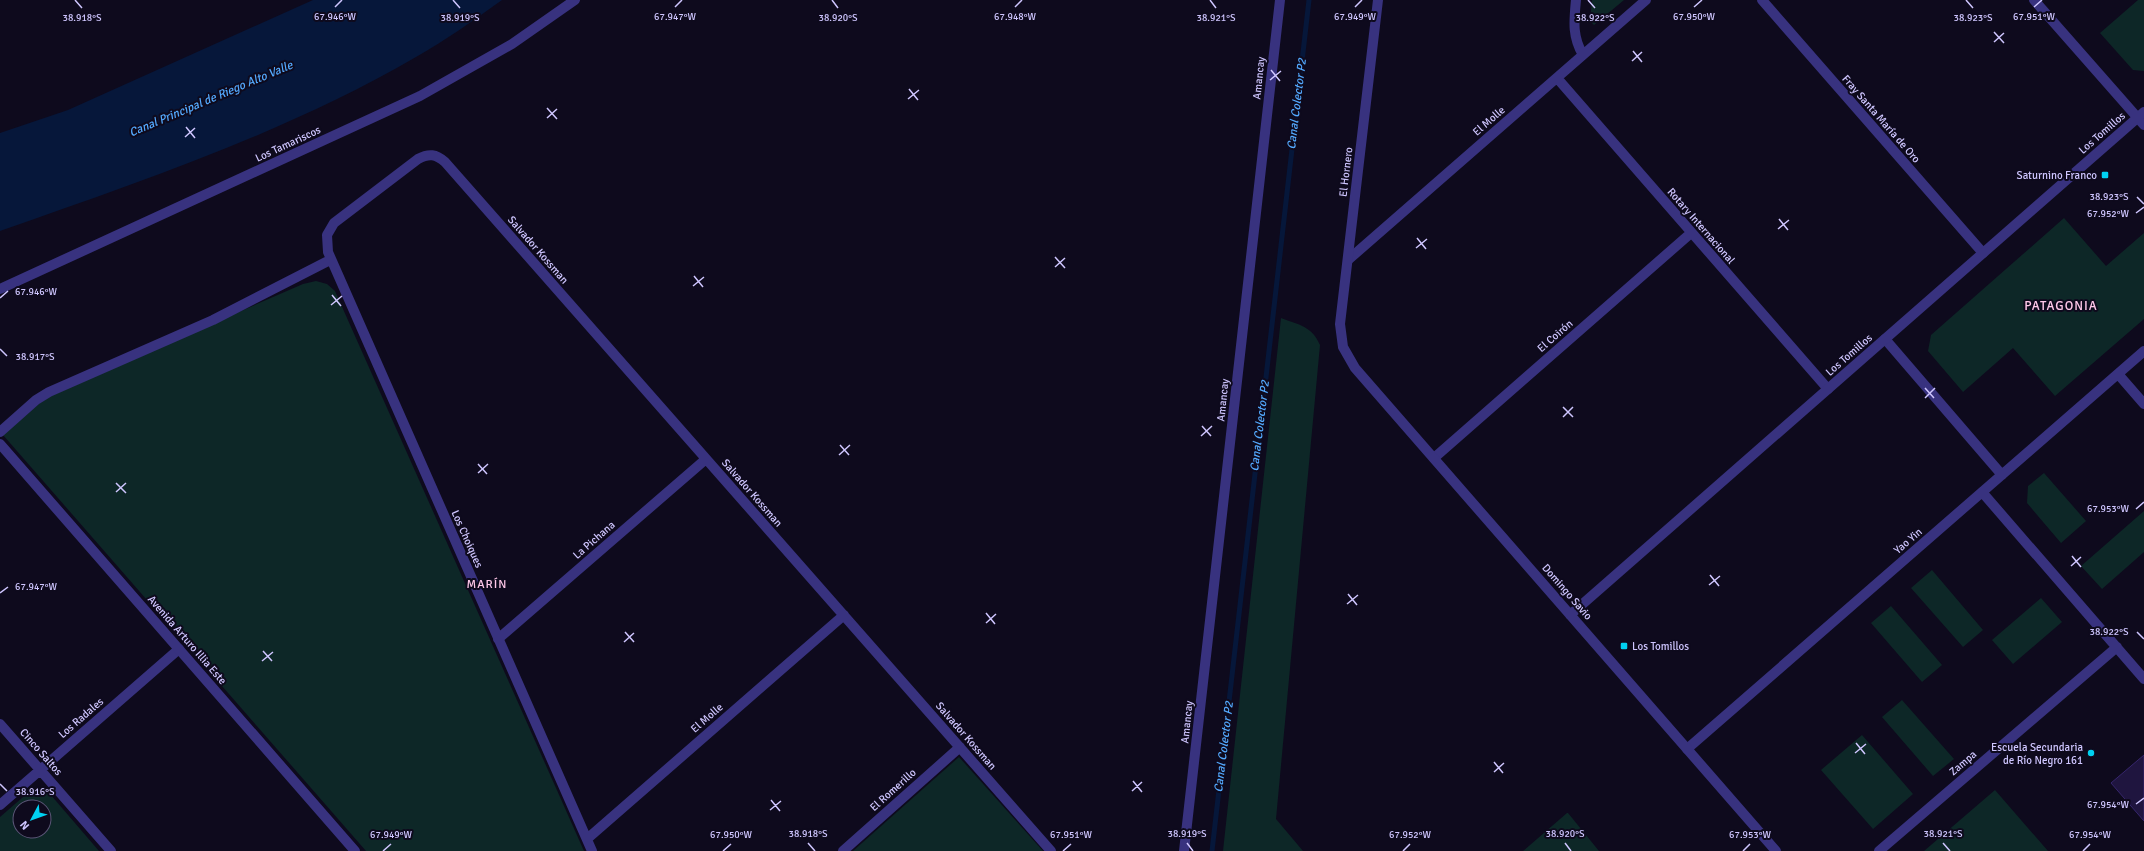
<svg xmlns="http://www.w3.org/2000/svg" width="2144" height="851" font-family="Signika,sans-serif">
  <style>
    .green { fill: #0d2727; fill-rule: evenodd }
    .water { fill: #06173a }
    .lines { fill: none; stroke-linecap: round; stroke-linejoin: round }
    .stream { stroke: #06173a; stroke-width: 5 }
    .building { fill: #1f153f; stroke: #36266c }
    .minor { stroke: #38327f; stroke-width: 10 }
    .tertiary { stroke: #38327f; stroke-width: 10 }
    .ticks { fill: none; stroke: #cfc6ff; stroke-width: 1.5 }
    .poi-dot { fill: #00d1f1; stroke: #0e0a1d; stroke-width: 1.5 }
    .labels { text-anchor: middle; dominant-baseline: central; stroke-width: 4; stroke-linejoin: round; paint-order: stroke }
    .street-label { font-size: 11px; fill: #cfc6ff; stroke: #0e0a1d }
    .poi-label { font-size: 11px; fill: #cfc6ff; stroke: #0e0a1d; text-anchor: end }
    .water-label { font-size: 12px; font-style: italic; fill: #54aaff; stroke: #0e0a1d }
    .neighbourhood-label { font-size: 12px; letter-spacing: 1px; fill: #ffc8e9; stroke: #0e0a1d }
    .quarter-label { font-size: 13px; letter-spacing: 1px; fill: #ffc8e9; stroke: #0e0a1d }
    .ticks-label { font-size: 10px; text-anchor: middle; fill: #cfc6ff; stroke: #0e0a1d; stroke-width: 4; stroke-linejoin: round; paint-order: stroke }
  </style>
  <rect width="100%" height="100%" fill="#0e0a1d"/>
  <path class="green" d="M1592 0H1624L1594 25 1590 21Z
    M2138 0H2144V71L2133 70 2100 33Z
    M2064 218 2106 266 2144 233V319L2055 396 2013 348 1963 392 1928 351 1931 335Z
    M316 281 327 284 335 291 584 851H366L3 435 40 403 60 390 303 284Z
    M1281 318C1299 325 1312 326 1320 345L1276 819 1303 851H1223Z
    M2044 473 2086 521 2061 543 2027 503 2028 486Z
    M2144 511V552L2102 589 2081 566Z
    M1932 570 1983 630 1963 647 1911 588Z
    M2041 598 2062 622 2013 664 1992 640Z
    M1891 606 1942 665 1922 682 1871 623Z
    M1902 700 1954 759 1933 776 1882 717Z
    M1862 735 1913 794 1873 829 1821 770Z
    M959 757 1043 851H853Z
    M38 788 50 794 99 851H0V817L30 791ZM20 807H44V831H20Z
    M1995 790 2048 851H1924Z
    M1568 813 1599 851H1523L1567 813Z"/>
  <path class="water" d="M313 0H502C474 20 446 40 416 57 285 133 142 181 0 231V133L68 110Z"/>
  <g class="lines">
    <path class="stream" d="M1212 851 1309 0"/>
  </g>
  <path class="building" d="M2144 755V821L2111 783Z"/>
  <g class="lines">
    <path class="minor" d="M1576 0C1574 21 1572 36 1583 55
      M1762 0 1983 253
      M1557 78 1828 389
      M1348 260 1646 0
      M0 289 420 96 512 44 575 0
      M1885 339 2002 475
      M2118 374 2144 404
      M0 432 36 400 49 392 213 320 330 260
      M1434 458 1691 233
      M1982 492 2144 679
      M498 639 706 459
      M0 724 111 851
      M1687 749 2144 351
      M0 805 179 649
      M587 839 844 615
      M592 851 328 252 327 235 334 223 418 159C429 153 436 154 445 162L1051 851
      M843 851 960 747
      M1184 851 1280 0
      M1879 851 2117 647"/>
    <path class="tertiary" d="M1378 0 1340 324 1343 347 1355 368 1776 851
      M2034 0 2144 125
      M0 444 355 851
      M1570 615 2144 112"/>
  </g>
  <path class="ticks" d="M75 0 82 8M453 0 460 8M832 0 838 8M1210 0 1216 8M1588 0 1595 8M1966 0 1973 8M335 7 342 0M675 7 682 0M1015 7 1022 0M1355 7 1362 0M1694 7 1702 0M2034 7 2042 0M1994 32 2004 43M1994 42 2004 33M1633 51 1642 62M1632 61 1642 52M1271 70 1280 81M1270 80 1281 71M909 89 918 100M908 99 919 90M547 108 557 119M547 118 557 109M186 127 195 138M185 137 195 128M2137 197 2144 204M2136 213 2144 207M1779 219 1788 230M1778 229 1789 220M1417 238 1426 249M1416 248 1427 239M1055 257 1065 268M1055 267 1065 258M694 276 703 287M693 286 704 277M332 295 341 306M0 298 8 291M331 305 342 296M0 349 7 356M1925 388 1934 398M1925 398 1935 388M1563 407 1573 417M1563 417 1573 407M1202 426 1211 436M1201 436 1212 426M840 445 849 455M839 455 850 445M478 464 487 474M478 473 488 464M116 483 126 493M116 492 126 483M2136 509 2144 502M2072 556 2081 567M2071 566 2081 557M1710 575 1719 586M1709 585 1720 576M0 593 8 587M1348 594 1357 605M1347 604 1358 595M986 613 995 624M986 623 996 614M625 632 634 642M2137 632 2144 639M624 642 634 633M263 651 272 661M262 661 273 652M1856 743 1865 754M1855 753 1866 744M1494 762 1503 773M1494 772 1504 763M1133 781 1142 792M0 784 7 791M1132 791 1142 782M771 800 780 811M2136 804 2144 798M770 810 781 801M808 843 815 851M1187 843 1193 851M1565 843 1571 851M1943 843 1950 851M383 851 391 844M723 851 731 844M1063 851 1071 844M1403 851 1410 844M1743 851 1750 844M2083 851 2090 844"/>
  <g class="poi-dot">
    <rect x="2101" y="171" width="8" height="8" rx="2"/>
    <rect x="1620" y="642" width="8" height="8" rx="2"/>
    <circle cx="2091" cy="753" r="4"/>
  </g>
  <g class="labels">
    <g class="street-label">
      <text transform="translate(1259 78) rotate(-84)">Amancay</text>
      <text transform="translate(1881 119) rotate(49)">Fray Santa María de Oro</text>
      <text transform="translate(1489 121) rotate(-41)">El Molle</text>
      <text transform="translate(2102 133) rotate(-41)">Los Tomillos</text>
      <text transform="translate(288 144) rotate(-25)">Los Tamariscos</text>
      <text transform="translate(1346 172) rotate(-83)">El Hornero</text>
      <text transform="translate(1701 226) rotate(49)">Rotary Internacional</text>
      <text transform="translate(538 250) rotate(49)">Salvador Kossman</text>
      <text transform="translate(1555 336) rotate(-41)">El Coirón</text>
      <text transform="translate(1849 355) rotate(-41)">Los Tomillos</text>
      <text transform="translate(1223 400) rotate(-84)">Amancay</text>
      <text transform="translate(752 493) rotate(49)">Salvador Kossman</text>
      <text transform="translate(467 539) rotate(66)">Los Choiques</text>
      <text transform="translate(594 540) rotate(-41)">La Pichana</text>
      <text transform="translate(1908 541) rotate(-41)">Yao Yin</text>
      <text transform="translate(1567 592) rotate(49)">Domingo Savio</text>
      <text transform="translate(187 640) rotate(49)">Avenida Arturo Illia Este</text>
      <text transform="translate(81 718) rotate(-41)">Los Radales</text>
      <text transform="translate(707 718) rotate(-41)">El Molle</text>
      <text transform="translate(1187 722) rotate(-84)">Amancay</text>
      <text transform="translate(966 736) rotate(49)">Salvador Kossman</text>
      <text transform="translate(41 752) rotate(49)">Cinco Saltos</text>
      <text transform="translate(1963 763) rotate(-41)">Zampa</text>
      <text transform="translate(893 790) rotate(-42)">El Romerillo</text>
    </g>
    <g class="poi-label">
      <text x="2097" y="175">Saturnino Franco</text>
      <text x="1632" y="646" text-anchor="start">Los Tomillos</text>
      <text x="2083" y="747">Escuela Secundaria<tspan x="2083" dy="13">de Río Negro 161</tspan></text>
    </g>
    <g class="water-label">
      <text transform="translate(211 99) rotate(-23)">Canal Principal de Riego Alto Valle</text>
      <text transform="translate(1297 104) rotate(-83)">Canal Colector P2</text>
      <text transform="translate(1260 426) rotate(-83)">Canal Colector P2</text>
      <text transform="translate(1224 747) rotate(-83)">Canal Colector P2</text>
    </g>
    <g class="neighbourhood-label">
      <text x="487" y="584">MARÍN</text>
    </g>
    <g class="quarter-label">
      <text x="2061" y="306">PATAGONIA</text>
    </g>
  </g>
  <g class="ticks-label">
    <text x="335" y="20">67.946°W</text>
    <text x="675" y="20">67.947°W</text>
    <text x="1015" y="20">67.948°W</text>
    <text x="1355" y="20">67.949°W</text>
    <text x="1694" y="20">67.950°W</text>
    <text x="2034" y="20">67.951°W</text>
    <text x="82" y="21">38.918°S</text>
    <text x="460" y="21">38.919°S</text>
    <text x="838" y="21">38.920°S</text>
    <text x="1216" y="21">38.921°S</text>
    <text x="1595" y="21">38.922°S</text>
    <text x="1973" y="21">38.923°S</text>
    <text x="2109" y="200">38.923°S</text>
    <text x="2108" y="217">67.952°W</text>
    <text x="36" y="295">67.946°W</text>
    <text x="35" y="360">38.917°S</text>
    <text x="2108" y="512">67.953°W</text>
    <text x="36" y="590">67.947°W</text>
    <text x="2109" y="635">38.922°S</text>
    <text x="35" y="795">38.916°S</text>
    <text x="2108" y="808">67.954°W</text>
    <text x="808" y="837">38.918°S</text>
    <text x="1187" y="837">38.919°S</text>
    <text x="1565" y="837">38.920°S</text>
    <text x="1943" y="837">38.921°S</text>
    <text x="391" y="838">67.949°W</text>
    <text x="731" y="838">67.950°W</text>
    <text x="1071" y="838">67.951°W</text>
    <text x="1410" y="838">67.952°W</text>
    <text x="1750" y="838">67.953°W</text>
    <text x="2090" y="838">67.954°W</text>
  </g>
  <g transform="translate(32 819) rotate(229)"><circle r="19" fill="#0e0a1d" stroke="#5b5577"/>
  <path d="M0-3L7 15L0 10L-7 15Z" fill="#00d1f1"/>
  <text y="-6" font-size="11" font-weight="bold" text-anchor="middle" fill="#cfc6ff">N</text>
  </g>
</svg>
